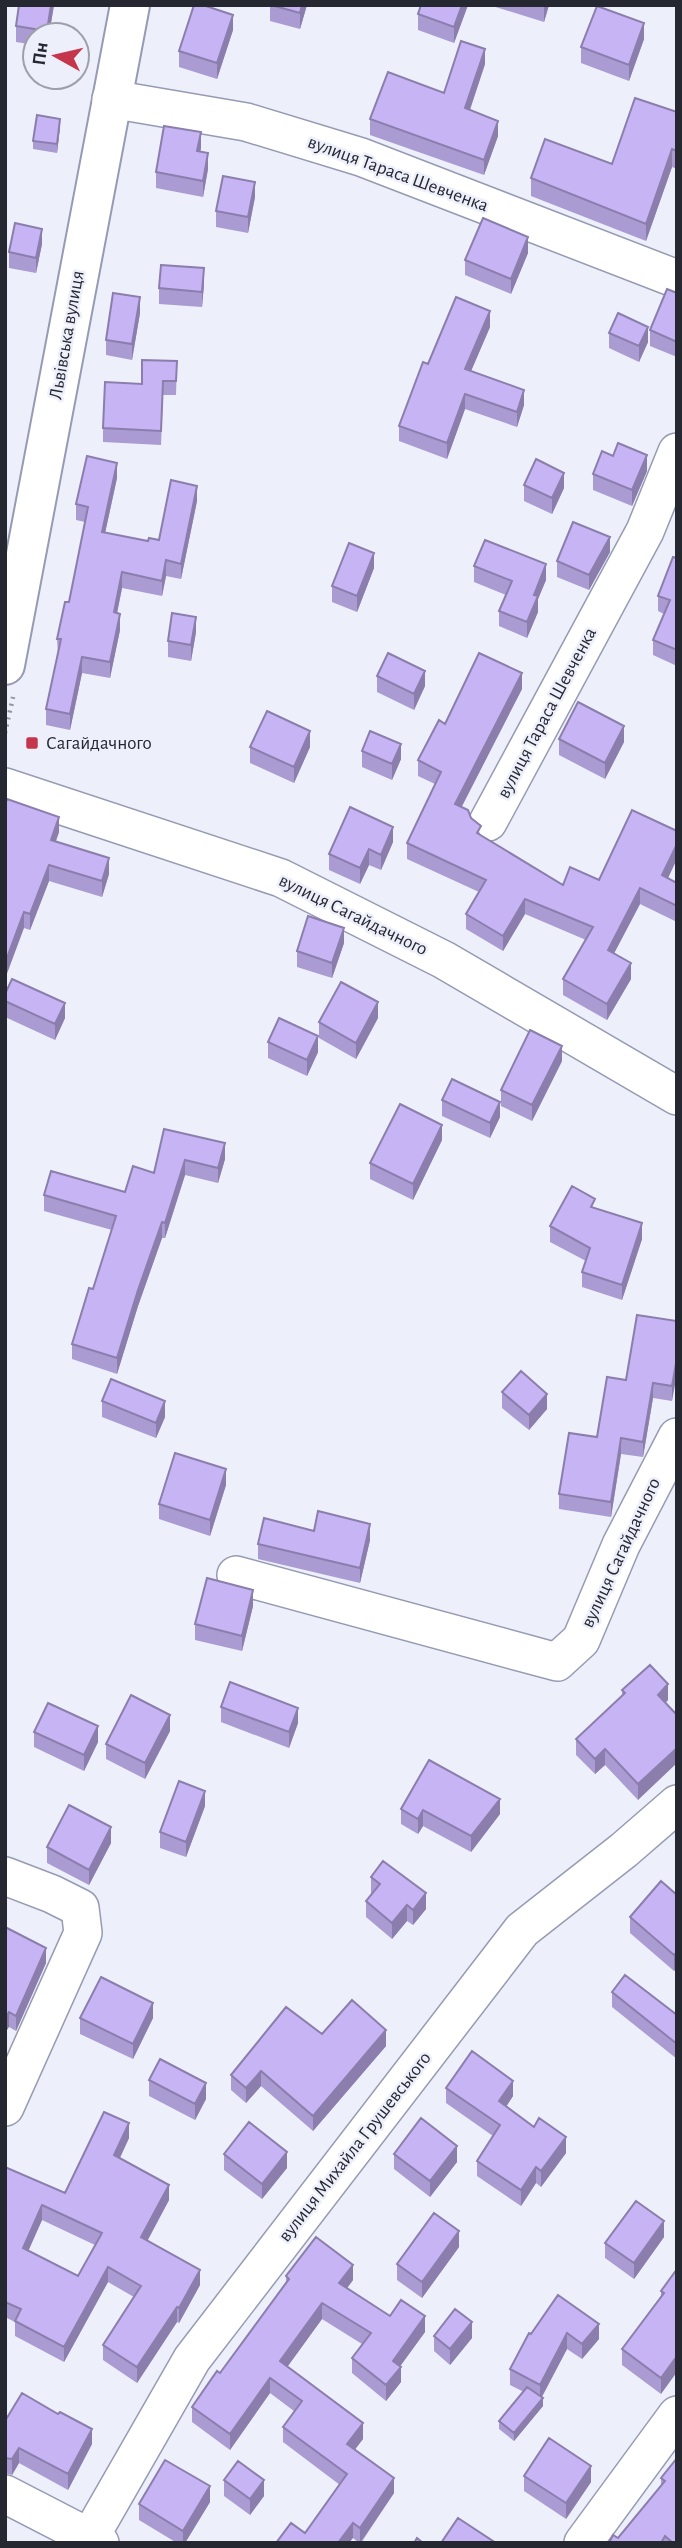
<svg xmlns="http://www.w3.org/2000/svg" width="682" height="2548" font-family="'Alegreya Sans',sans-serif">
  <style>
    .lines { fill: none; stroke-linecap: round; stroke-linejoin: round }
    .minor-casing { stroke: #969bb3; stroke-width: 40 }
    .major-casing { stroke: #969bb3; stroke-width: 42 }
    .path { stroke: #93959f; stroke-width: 4.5; stroke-dasharray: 2 5; stroke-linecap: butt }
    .minor { stroke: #fff; stroke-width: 37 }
    .major { stroke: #fff; stroke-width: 38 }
    .wall { fill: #aa9bd3; fill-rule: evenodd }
    .shaded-wall { fill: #8b7eac }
    .building { fill: #c6b4f5; stroke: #8b7eac; stroke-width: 2; fill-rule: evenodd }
    .poi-dot { fill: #c5354b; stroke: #edf0fa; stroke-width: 2.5 }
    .labels { text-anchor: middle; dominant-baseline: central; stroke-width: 5; stroke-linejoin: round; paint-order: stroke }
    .street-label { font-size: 19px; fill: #252731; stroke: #edf0fa }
    .poi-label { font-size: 19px; fill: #252731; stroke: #edf0fa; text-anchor: start }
  </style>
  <rect width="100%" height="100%" fill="#edf0fa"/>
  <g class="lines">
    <defs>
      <path id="minor" d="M111 99 246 122 361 157 677 279
        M5 787 281 878 444 960 677 1096
        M488 822 645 531 677 452
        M236 1575 557 1662 581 1640 621 1545 677 1437
        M5 1876 52 1894 80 1908 83 1933 5 2107
        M5 2494 100 2543
        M90 2537 192 2359 522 1930 624 1850 677 1804
        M583 2543 677 2415"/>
      <path id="major" d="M5 665 130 5"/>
    </defs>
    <use href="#minor" class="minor-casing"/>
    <use href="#major" class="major-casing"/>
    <path class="path" d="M5 733 14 693"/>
    <use href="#minor" class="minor"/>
    <use href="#major" class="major"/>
  </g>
  <path class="wall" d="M54 5 49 35H35V45L16 42V26Z
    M270 5H307L300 29 270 21Z
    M468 5 454 43 418 30V14Z
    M489 5H549L544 22Z
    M233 30 217 79 179 67V51Z
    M644 39 629 81 581 63V47Z
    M485 64 470 110 498 136 484 175 370 135V119L444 93Z
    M677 112V169L672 167 646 241 531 196V178L612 164Z
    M60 127 57 153 33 149V141Z
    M201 148 200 152 208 169 203 197 156 188V172Z
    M255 197 248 233 216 227V211Z
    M42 244 36 273 9 268V252Z
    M528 253 511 294 465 275V260Z
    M204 284 202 307 159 304V288Z
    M677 293V357L650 346V330Z
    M140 313 132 360 106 355V340Z
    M490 327 471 371 524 405 517 427 465 409 447 459 399 441V426L428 364Z
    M609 333 648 342 639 362 609 348Z
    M177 361 176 395H163L161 445 103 442V428L142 384Z
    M647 471 632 506 593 490V474Z
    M117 478 105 533 148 541 159 540 197 501 181 579 166 576 162 596 122 588 117 613 120 630 110 678 82 673 70 730 46 725V709L58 654 57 639 69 602 85 522 76 520V504Z
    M524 485 564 488 552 514 524 501Z
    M610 552 589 590 557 577V561Z
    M677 558V666L653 655V640L664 614 658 611V596Z
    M474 566 546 580 538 599V612L527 638 499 626V611L506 595 474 582Z
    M374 568 357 612 332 602V586Z
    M196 632 191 661 168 657V641Z
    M377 676 425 686 414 710 377 692Z
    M522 689 461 807 471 818 481 835 563 885 599 880 668 878 677 883V922L640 904 614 953 631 979 607 1020 563 995V979L586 940 525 914 503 951 466 929V914L479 892 407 859V843L435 784 418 776V760L445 724Z
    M559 739 624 742 605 779 559 755Z
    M250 747H310L294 783 250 763Z
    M362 751 401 759 392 780 362 767Z
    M5 805 59 832 55 842 109 874 102 897 49 881 30 930 24 928Z
    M393 842 381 870 369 865 360 884 329 870V854Z
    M344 943 332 978 297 967V951Z
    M5 994 65 1018 55 1040 5 1017Z
    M378 1018 356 1059 319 1038V1022Z
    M268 1042 318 1052 307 1076 268 1058Z
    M562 1061 532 1121 501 1106V1090Z
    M442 1100 500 1117 490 1138 442 1116Z
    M164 1129 225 1159 218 1183 185 1175 165 1238H162L138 1306 117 1374 72 1359V1344L93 1289 112 1230 44 1211V1195L125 1192 154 1173Z
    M442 1140 413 1200 370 1179V1163Z
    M595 1208 642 1239 622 1300 582 1287V1272L586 1261 550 1242V1226Z
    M677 1321 672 1401 653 1398 643 1457 621 1454 611 1517 559 1509V1494L597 1437 626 1380Z
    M502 1392 547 1409 529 1430 502 1408Z
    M102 1401 165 1417 156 1438 102 1417Z
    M226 1485 210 1536 159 1519V1504Z
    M314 1531 370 1540 360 1583 258 1559V1544Z
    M253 1606 242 1651 195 1640V1624Z
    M622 1690 668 1700 665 1703 638 1800 605 1765 595 1774 576 1755V1739L622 1696Z
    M221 1707 298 1723 289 1748 221 1722Z
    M170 1731 145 1779 106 1759V1744Z
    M34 1732 98 1742 84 1771 34 1747Z
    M205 1806 186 1857 160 1848V1832Z
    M401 1809 500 1814 471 1852 423 1826 418 1834 401 1824Z
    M111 1843 89 1885 47 1863V1847Z
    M371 1877 426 1909 413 1925 407 1921 392 1939 366 1917V1901L372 1894 371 1893Z
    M677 1895 674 1971 630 1933V1917Z
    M5 1927 46 1963 16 2031 9 2027Z
    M612 1992 677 2015V2059L612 2007Z
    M80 2018H153L133 2059 80 2034Z
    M322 2034 386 2046 313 2131 261 2086 246 2103 231 2090V2075Z
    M149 2080 206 2099 195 2120 149 2096Z
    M446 2088 513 2096 506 2107 566 2153 541 2187 536 2183 521 2206 477 2176V2161L493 2136 446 2103Z
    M129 2138 120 2158 169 2200 148 2240 200 2285 179 2323 177 2322 137 2383 103 2360V2345L134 2297 108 2282 64 2362 15 2336V2322L5 2317V2167L65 2193ZM42 2220 95 2245 78 2276 28 2251Z
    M224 2154 287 2168 262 2199 224 2170Z
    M394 2154 457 2162 430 2197 394 2169Z
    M664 2237 634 2279 605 2258V2243Z
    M459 2247 422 2298 397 2280V2264Z
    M677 2269 661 2394 622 2365V2349L661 2296V2291Z
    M286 2276 353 2280 347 2288 390 2316 425 2332 400 2366 401 2382 386 2401 352 2373V2358L362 2344 322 2319 287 2367 363 2439 355 2449 394 2493 361 2543H359L353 2538 305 2533 340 2485 283 2442V2427L294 2411 270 2393 230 2450 192 2422V2407L220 2373 286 2282Z
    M558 2295 599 2339 582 2359 567 2349 542 2397 543 2406 514 2441 499 2429V2421L524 2392 510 2385V2369L531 2334Z
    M434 2336 472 2338 450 2365 434 2351Z
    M5 2421 92 2444 68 2490 19 2463 12 2475 5 2473Z
    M677 2458V2543H609L618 2538 661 2486V2478Z
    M524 2476 591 2482 566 2519 524 2491Z
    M224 2480 264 2496 250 2515 224 2496Z
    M210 2502 185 2543H177L139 2520V2504Z"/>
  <path class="shaded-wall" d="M51 5H54L49 35H47Z
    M302 5H307L300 29V13Z
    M462 5H468L454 43V27Z
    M545 5H549L544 22V7Z
    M233 15V30L217 79V63Z
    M644 23V39L629 81V65Z
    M485 49V64L465 124V108Z
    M60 119V127L57 153V144Z
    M498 121V136L484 175V160Z
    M201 132V148L197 167V151Z
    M672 149V167L646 241V224Z
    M208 153V169L203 197V181Z
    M255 182V197L248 233V217Z
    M42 229V244L36 273V258Z
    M528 237V253L511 294V279Z
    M204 268V284L202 307V292Z
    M140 297V313L132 360V344Z
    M490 311V327L465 385V369Z
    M648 327V342L639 362V346Z
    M524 390V405L517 427V412Z
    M465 394V409L447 459V443Z
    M647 455V471L632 506V490Z
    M117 463V478L102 547V532Z
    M564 473V488L552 514V498Z
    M197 486V501L181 579V564Z
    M610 537V552L589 590V575Z
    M374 553V568L357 612V596Z
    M166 560V576L162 596V581Z
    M546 564V580L538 599V612L527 638V622L534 595Z
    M122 572V588L114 628V612Z
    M120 614V630L110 678V662Z
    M196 617V632L191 661V645Z
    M82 657V673L70 730V714Z
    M425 671V686L414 710V694Z
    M522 673V689L455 820V804Z
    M624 726V742L605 779V763Z
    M310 731V747L294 783V767Z
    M401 744V759L392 780V764Z
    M59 817V832L51 856V840Z
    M393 827V842L381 870V855Z
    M677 844V859L662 891V875Z
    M369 849V865L360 884V868Z
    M109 858V874L102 897V881Z
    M49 865V881L30 930V914Z
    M640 888V904L608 965V950Z
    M525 899V914L503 951V936Z
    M24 912V928L5 979V963Z
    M344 928V943L332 978V963Z
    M631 963V979L607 1020V1004Z
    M378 1002V1018L356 1059V1043Z
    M65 1003V1018L55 1040V1024Z
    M318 1036V1052L307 1076V1060Z
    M562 1046V1061L532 1121V1105Z
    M500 1102V1117L490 1138V1123Z
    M442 1125V1140L413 1200V1184Z
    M225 1143V1159L218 1183V1168Z
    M185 1160V1175L165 1238V1223Z
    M162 1222V1238L138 1306 117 1374V1358L138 1290Z
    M642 1223V1239L622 1300V1285Z
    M677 1358V1374L672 1401V1386Z
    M653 1383V1398L643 1457V1442Z
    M547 1394V1409L529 1430V1415Z
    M165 1401V1417L156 1438V1423Z
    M621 1438V1454L611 1517V1502Z
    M226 1469V1485L210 1536V1520Z
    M370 1524V1540L360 1583V1568Z
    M253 1590V1606L242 1651V1636Z
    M668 1684V1700L658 1710V1695Z
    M298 1708V1723L289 1748V1732Z
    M170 1715V1731L145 1779V1763Z
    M98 1726V1742L84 1771V1755Z
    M677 1748V1763L638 1800V1784Z
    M605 1749V1765L595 1774V1759Z
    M205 1791V1806L186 1857V1842Z
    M500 1799V1814L471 1852V1836Z
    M423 1810V1826L418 1834V1819Z
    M111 1827V1843L89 1885V1870Z
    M426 1893V1909L413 1925V1910Z
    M407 1905V1921L392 1939V1923Z
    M46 1948V1963L16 2031V2016Z
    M677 1952V1968L674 1971V1955Z
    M153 2003V2018L133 2059V2044Z
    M9 2012V2027L5 2033V2018Z
    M386 2030V2046L313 2131V2116Z
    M261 2071V2086L246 2103V2088Z
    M513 2081V2096L499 2117V2101Z
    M206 2083V2099L195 2120V2104Z
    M129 2123V2138L114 2170V2155Z
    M566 2137V2153L541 2187V2171Z
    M457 2146V2162L430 2197V2181Z
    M287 2152V2168L262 2199V2184Z
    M536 2167V2183L521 2206V2190Z
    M169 2185V2200L141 2252V2237Z
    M42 2205V2220L23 2263V2248Z
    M664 2221V2237L634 2279V2263Z
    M459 2231V2247L422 2298V2282Z
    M353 2265V2280L339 2299V2283Z
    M108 2267V2282L64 2362V2347Z
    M200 2270V2285L179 2323V2308Z
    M322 2303V2319L280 2377V2361Z
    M177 2307V2322L137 2383V2367Z
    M425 2316V2332L396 2372 401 2367V2382L386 2401V2385L393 2361Z
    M472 2322V2338L450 2365V2349Z
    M599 2324V2339L582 2359V2344Z
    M567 2333V2349L540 2400V2385Z
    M677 2356V2372L661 2394V2378Z
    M270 2378V2393L230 2450V2434Z
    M543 2398V2406L514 2441V2433Z
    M363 2423V2439L347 2460V2444Z
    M92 2429V2444L68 2490V2474Z
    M19 2448V2463L12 2475V2459Z
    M591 2466V2482L566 2519V2503Z
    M394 2478V2493L360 2543V2528Z
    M264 2480V2496L250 2515V2499Z
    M210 2486V2502L185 2543H183V2531Z
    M353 2523V2538L349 2543H338Z"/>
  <path class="building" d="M19 5H51L47 31 16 26Z
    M194 5H203L233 15 217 63 179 51Z
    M271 5H302L300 13Z
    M421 5H462L454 27 418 14Z
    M597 6 644 23 629 65 581 47Z
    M461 41 485 49 465 108 498 121 484 160 370 119 388 72 444 93Z
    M635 98 677 112V151L672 149 646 224 531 178 545 139 612 164Z
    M37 115 60 119 57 144 33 141Z
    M164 126 201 132 197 151 208 153 203 181 156 172Z
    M223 176 255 182 248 217 216 211Z
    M483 218 528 237 511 279 465 260Z
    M15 223 42 229 36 258 9 252Z
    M161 265 204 268 202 292 159 288Z
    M667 289 677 293V342L650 330Z
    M113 293 140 297 132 344 106 340Z
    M456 297 490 311 465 369 524 390 517 412 465 394 447 443 399 426 423 362 428 364Z
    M618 313 648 327 639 346 609 333Z
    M142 360 177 361 176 381H163L161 431 103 428 105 382 142 384Z
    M618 443 647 455 632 490 593 474 602 451 613 456Z
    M87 456 117 463 102 532 148 541 149 538 159 540 171 480 197 486 181 564 166 560 162 581 122 572 114 612 120 614 110 662 82 657 70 714 46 709 61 639H57L65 602H69L88 507 76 504Z
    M536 459 564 473 552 498 524 485Z
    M573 522 610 537 589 575 557 561Z
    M485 540 546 564 534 595 538 596 527 622 499 611 512 581 474 566Z
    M349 543 374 553 357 596 332 586Z
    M673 557 677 558V650L653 640 670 600 658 596Z
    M172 613 196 617 191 645 168 641Z
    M388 653 425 671 414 694 377 676Z
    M479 653 522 673 455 804 468 810 471 818 481 826 477 833 563 885 570 867 599 880 632 810 677 831V844L662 875 677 883V906L640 888 608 950 631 963 607 1004 563 979 593 927 525 899 503 936 466 914 486 880 407 843 441 772 418 760 439 720 445 724Z
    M578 702 624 726 605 763 559 739Z
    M267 711 310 731 294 767 250 747Z
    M370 731 401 744 392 764 362 751Z
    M7 799 59 817 51 840 109 858 102 881 49 865 30 914 24 912 5 963V805Z
    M350 807 393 827 381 855 369 849 360 868 329 854Z
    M308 916 344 928 332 963 297 951Z
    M12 979 65 1003 55 1024 5 1001V994Z
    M341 982 378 1002 356 1043 319 1022Z
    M279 1018 318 1036 307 1060 268 1042Z
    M530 1030 562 1046 532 1105 501 1090Z
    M452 1079 500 1102 490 1123 442 1100Z
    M400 1104 442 1125 413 1184 370 1163Z
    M164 1129 225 1143 218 1168 185 1160 165 1223 162 1222 138 1290 117 1358 72 1344 89 1288 93 1289 116 1216 44 1195 51 1171 125 1192 133 1166 154 1173Z
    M572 1186 595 1199 591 1207 642 1223 622 1285 582 1272 590 1248 550 1226Z
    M637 1315 677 1321V1358L672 1386 653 1383 643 1442 621 1438 611 1502 559 1494 569 1433 597 1437 607 1377 626 1380Z
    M521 1371 547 1394 529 1415 502 1392Z
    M111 1379 165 1401 156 1423 102 1401Z
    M175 1453 226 1469 210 1520 159 1504Z
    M318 1511 370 1524 360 1568 258 1544 264 1518 314 1531Z
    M207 1578 253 1590 242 1636 195 1624Z
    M650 1665 668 1684 658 1695 677 1715V1748L638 1784 605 1749 595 1759 576 1739 625 1693 622 1690Z
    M230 1682 298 1708 289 1732 221 1707Z
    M131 1695 170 1715 145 1763 106 1744Z
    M48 1703 98 1726 84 1755 34 1732Z
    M429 1760 500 1799 471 1836 423 1810 418 1819 401 1809Z
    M179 1781 205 1791 186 1842 160 1832Z
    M69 1805 111 1827 89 1870 47 1847Z
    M383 1861 426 1893 413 1910 407 1905 392 1923 366 1901 380 1884 371 1877Z
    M661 1881 677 1895V1952L674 1955 630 1917Z
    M5 1927 46 1948 16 2016 9 2012 5 2018Z
    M625 1975 677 2015V2044L612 1992Z
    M101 1977 153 2003 133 2044 80 2018Z
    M352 2000 386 2030 313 2116 261 2071 246 2088 231 2075 286 2007 322 2034Z
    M472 2051 513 2081 499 2101 534 2127 539 2118 566 2137 541 2171 536 2167 521 2190 477 2161 500 2125 446 2088Z
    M160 2059 206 2083 195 2104 149 2080Z
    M104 2112 129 2123 114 2155 169 2185 141 2237 200 2270 179 2308 177 2307 137 2367 103 2345 141 2286 108 2267 64 2347 15 2321 21 2309 5 2302V2167L65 2193ZM42 2205 102 2233 78 2276 23 2248Z
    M421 2118 457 2146 430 2181 394 2154Z
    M249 2122 287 2152 262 2184 224 2154Z
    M636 2201 664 2221 634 2263 605 2243Z
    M434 2213 459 2231 422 2282 397 2264Z
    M316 2237 353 2265 339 2283 390 2316 401 2300 425 2316 393 2361 401 2367 386 2385 352 2358 371 2333 322 2303 280 2361 363 2423 347 2444 394 2478 360 2528 353 2523 338 2543H276L291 2523 305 2533 347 2474 283 2427 302 2401 270 2378 230 2434 192 2407 217 2371 220 2373 289 2279 286 2276Z
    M677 2269V2356L661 2378 622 2349 664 2293 661 2291Z
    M558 2295 599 2324 582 2344 567 2333 540 2385 510 2369 529 2333 531 2334Z
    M455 2309 472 2322 450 2349 434 2336Z
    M527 2387 543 2398 514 2433 499 2421Z
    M22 2393 58 2414 60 2412 92 2429 68 2474 19 2448 12 2459 5 2458V2421Z
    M549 2438 591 2466 566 2503 524 2476Z
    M677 2458V2543H673L665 2536 661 2543H609L613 2535 618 2538 665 2481 661 2478Z
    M165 2460 210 2486 183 2531 139 2504Z
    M238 2461 264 2480 250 2499 224 2480Z
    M458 2518 496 2543H441Z
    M417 2538 423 2543H414Z"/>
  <rect class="poi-dot" x="25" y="736" width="14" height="14" rx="3.5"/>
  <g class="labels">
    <g class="street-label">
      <text transform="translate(398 174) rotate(20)">вулиця Тараса Шевченка</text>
      <text transform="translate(67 335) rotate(-80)">Львівська вулиця</text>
      <text transform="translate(547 713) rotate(-62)">вулиця Тараса Шевченка</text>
      <text transform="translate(353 915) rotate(26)">вулиця Сагайдачного</text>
      <text transform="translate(621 1553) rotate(-65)">вулиця Сагайдачного</text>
      <text transform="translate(355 2147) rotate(-52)">вулиця Михайла Грушевського</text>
    </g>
    <g class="poi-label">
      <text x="46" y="743">Сагайдачного</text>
    </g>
  </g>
  <rect width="682" height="2548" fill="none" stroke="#252731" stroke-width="14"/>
  <g transform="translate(56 56) rotate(278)"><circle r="33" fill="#edf0fa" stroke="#9da0aa" stroke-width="2"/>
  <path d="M0-5L12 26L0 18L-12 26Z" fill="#c5354b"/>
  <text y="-10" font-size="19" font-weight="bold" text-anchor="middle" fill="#252731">Пн</text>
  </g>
</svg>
